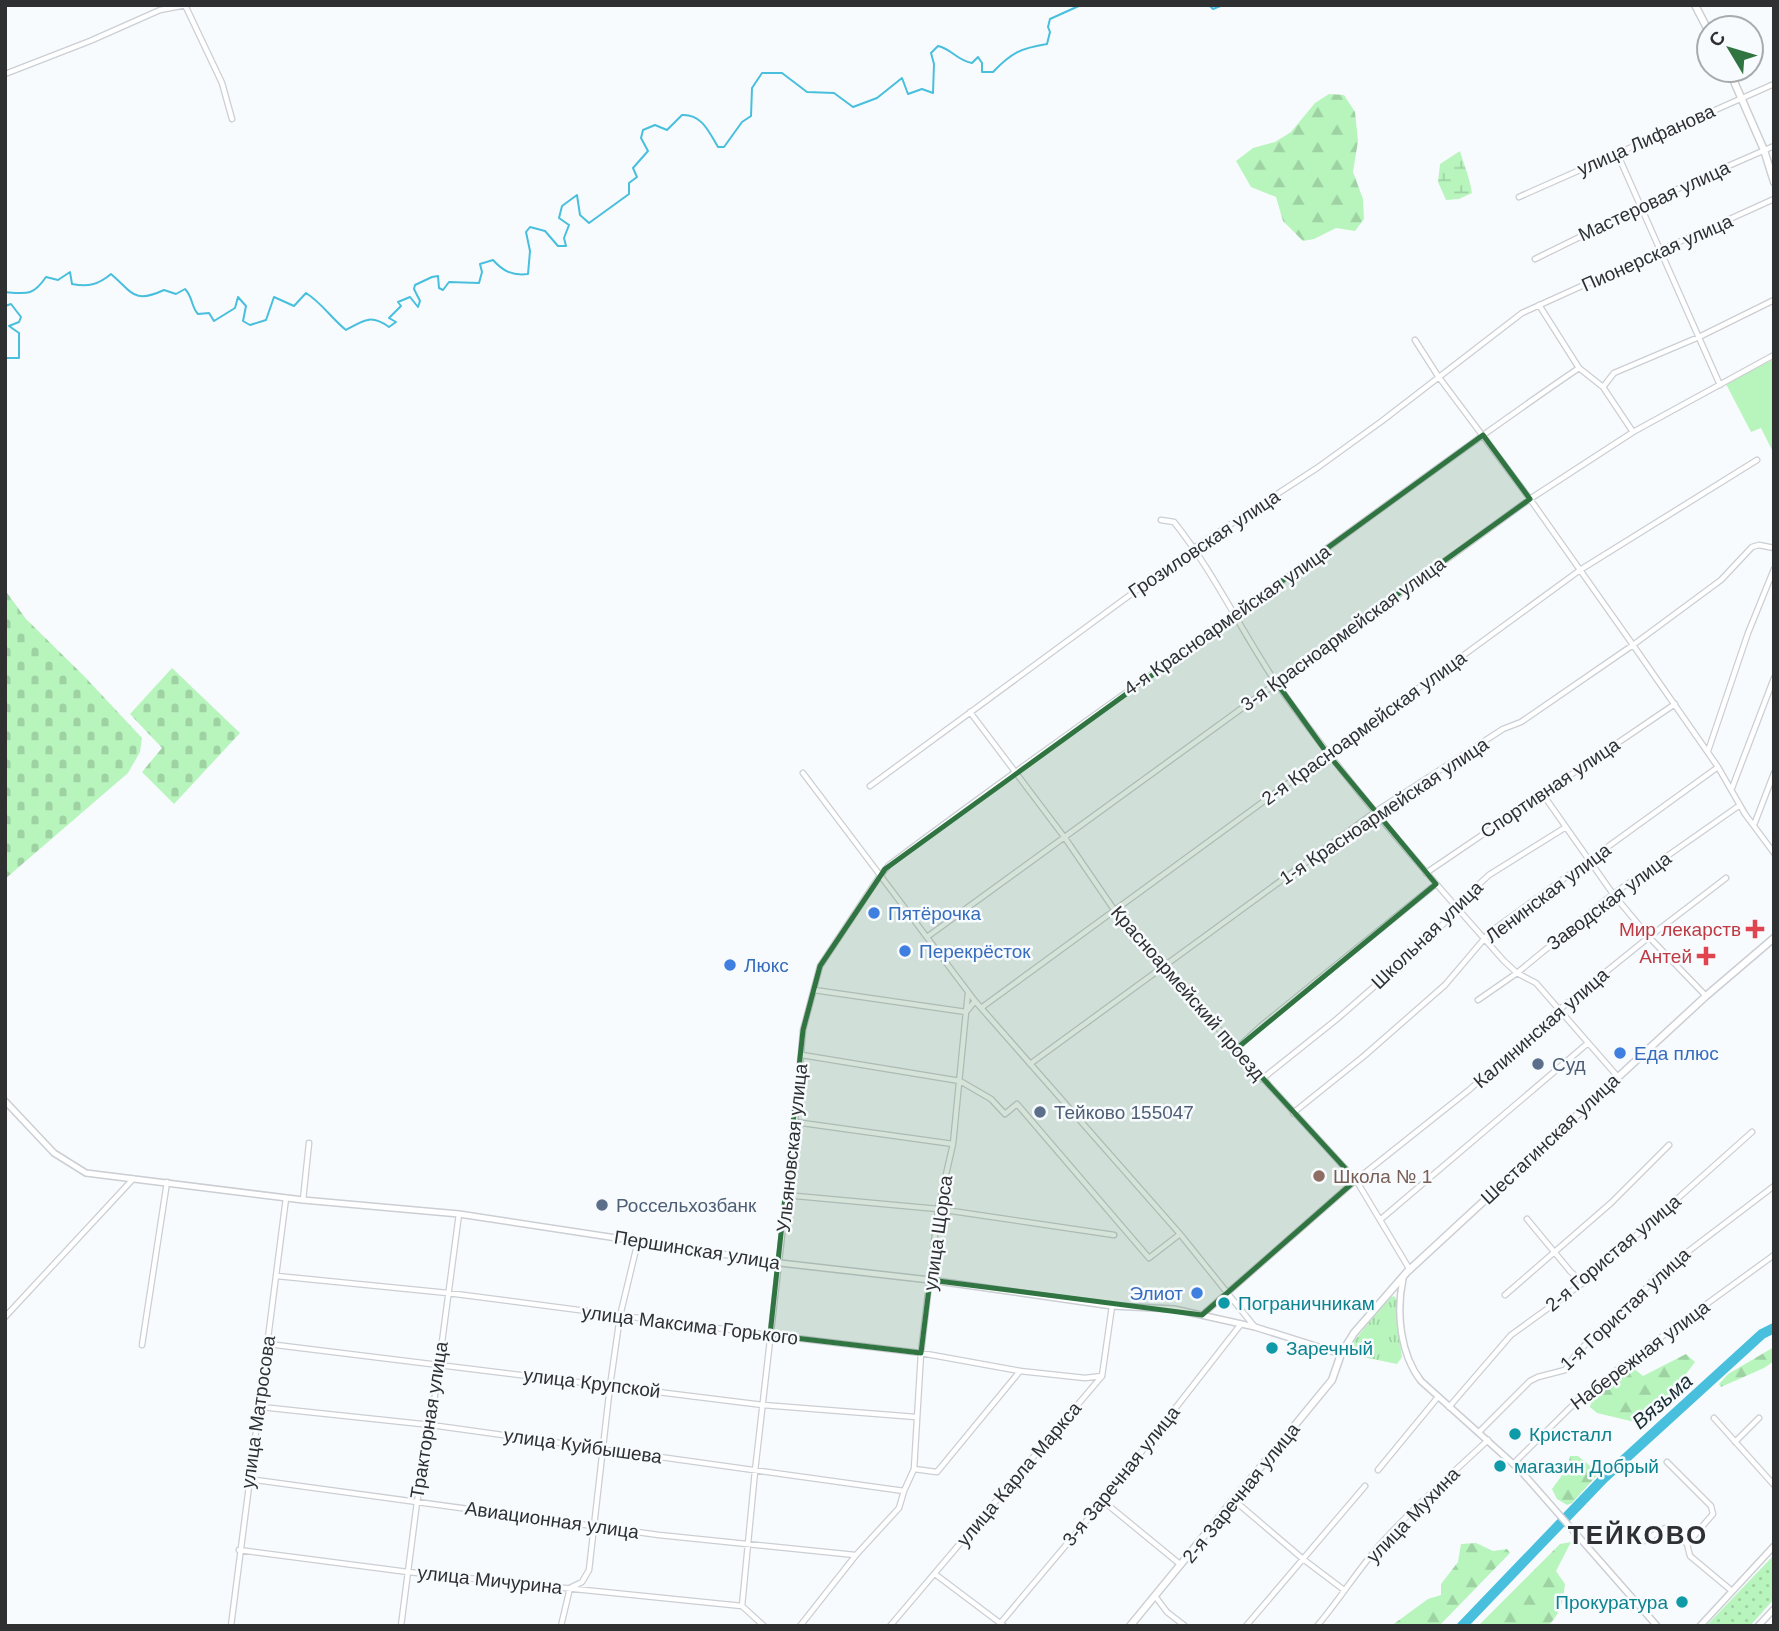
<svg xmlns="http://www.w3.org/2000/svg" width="1779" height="1631" font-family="Arial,sans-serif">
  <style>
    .grass { fill: url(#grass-tufts) }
    .forest { fill: url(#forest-firs) }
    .wetland { fill: url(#wetland-marsh) }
    .cemetery { fill: url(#cemetery-stones) }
    .park { fill: url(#park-dots) }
    .garden { fill: #b7f5bd }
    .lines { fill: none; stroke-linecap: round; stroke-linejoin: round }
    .stream { stroke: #48bfdc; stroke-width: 2 }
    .river { stroke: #48bfdc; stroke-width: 10 }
    .minor-casing { stroke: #cbced3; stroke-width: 7 }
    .tertiary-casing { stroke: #cbced3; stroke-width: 8 }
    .secondary-casing { stroke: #cbced3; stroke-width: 9 }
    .minor { stroke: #fff; stroke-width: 4.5 }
    .tertiary { stroke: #fff; stroke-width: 5 }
    .secondary { stroke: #fff; stroke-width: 6 }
    .marked { fill: #307541; fill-opacity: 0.2; stroke: #307541; stroke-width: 5; stroke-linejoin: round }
    .shop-dot { fill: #3f7fe0; stroke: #f8fbfe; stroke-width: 2.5 }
    .health-dot { fill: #e0444e; stroke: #f8fbfe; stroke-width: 2.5 }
    .service-dot { fill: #5c6f8a; stroke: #f8fbfe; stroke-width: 2.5 }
    .education-dot { fill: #8d6e63; stroke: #f8fbfe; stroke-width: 2.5 }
    .culture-dot { fill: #0f9aa8; stroke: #f8fbfe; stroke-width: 2.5 }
    .labels { text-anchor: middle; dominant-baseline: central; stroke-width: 5; stroke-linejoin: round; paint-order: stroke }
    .street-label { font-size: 19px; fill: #2f3032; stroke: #f8fbfe }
    .shop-label { font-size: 19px; fill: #366cbe; stroke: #f8fbfe; text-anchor: start }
    .health-label { font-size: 19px; fill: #be3a42; stroke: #f8fbfe; text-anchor: end }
    .service-label { font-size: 19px; fill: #4e5e75; stroke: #f8fbfe; text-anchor: start }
    .education-label { font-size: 19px; fill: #785e54; stroke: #f8fbfe; text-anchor: start }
    .culture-label { font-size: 19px; fill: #0d838f; stroke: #f8fbfe; text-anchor: start }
    .water-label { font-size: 21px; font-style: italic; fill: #1b2f35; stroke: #f8fbfe }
    .district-label { font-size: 26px; font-weight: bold; letter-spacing: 2px; fill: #2e3034; stroke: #f8fbfe }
  </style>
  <defs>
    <pattern id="grass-tufts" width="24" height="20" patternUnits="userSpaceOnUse" patternTransform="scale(1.75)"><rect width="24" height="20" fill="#b7f5bd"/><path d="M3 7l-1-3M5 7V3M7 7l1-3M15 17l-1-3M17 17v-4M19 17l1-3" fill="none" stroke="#9ed2a3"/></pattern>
    <pattern id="forest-firs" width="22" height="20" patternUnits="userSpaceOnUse" patternTransform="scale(1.75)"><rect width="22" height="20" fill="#b7f5bd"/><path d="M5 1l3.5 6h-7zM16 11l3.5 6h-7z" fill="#9ed2a3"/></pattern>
    <pattern id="wetland-marsh" width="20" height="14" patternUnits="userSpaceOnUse" patternTransform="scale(1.75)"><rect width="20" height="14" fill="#b7f5bd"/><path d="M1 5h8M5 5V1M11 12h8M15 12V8" fill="none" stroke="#9ed2a3"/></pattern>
    <pattern id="cemetery-stones" width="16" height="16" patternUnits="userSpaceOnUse" patternTransform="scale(1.75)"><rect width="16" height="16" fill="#b7f5bd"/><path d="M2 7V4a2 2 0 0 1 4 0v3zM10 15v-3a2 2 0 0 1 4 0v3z" fill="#9ed2a3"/></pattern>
    <pattern id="park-dots" width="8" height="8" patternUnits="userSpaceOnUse" patternTransform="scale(1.75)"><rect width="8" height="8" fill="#b7f5bd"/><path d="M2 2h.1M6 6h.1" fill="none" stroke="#9ed2a3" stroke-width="1.8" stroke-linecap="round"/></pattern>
  </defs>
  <rect width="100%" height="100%" fill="#f8fbfe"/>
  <path class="grass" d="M1394 1296 1398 1301 1397 1320 1402 1357 1397 1364 1363 1357 1354 1347V1341L1389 1298Z"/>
  <path class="forest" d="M1329 94 1344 95 1355 112 1358 141 1353 172 1363 199 1364 219 1355 231 1336 228 1314 239 1303 241 1283 221 1276 197 1251 187 1236 161 1253 148 1275 142 1291 132 1315 103Z
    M1774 1347V1361L1764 1368 1721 1387 1719 1384 1728 1374Z
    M1686 1354 1695 1362 1662 1406 1643 1424 1597 1413 1590 1407 1593 1395 1607 1387 1627 1367H1632L1643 1376Z
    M1570 1456H1578L1599 1473 1572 1503 1567 1505 1557 1499 1552 1489 1568 1467Z
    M1571 1542 1556 1571 1565 1584C1563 1600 1561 1615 1547 1626H1478L1560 1544Z
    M1476 1543 1493 1551 1507 1549 1510 1553 1439 1626H1391L1428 1599 1441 1595V1584L1458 1562 1461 1544Z"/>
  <path class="wetland" d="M1460 151C1464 165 1470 179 1472 193L1459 199 1446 200 1438 182 1440 164Z"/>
  <path class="cemetery" d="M5 590 26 619 84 676 142 738 140 752 128 773 5 879Z
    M172 668 240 733 174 804 142 772 162 748 130 714Z"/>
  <path class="park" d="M1774 1555V1599L1750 1626H1706Z"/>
  <path class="garden" d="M1774 359V454L1761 428 1751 432 1726 384Z"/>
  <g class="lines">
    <path class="stream" d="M1209 5 1213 9 1223 5
      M5 292C27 294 33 296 46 277L58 280 70 272 72 284C88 287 98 285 111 274 133 293 134 304 164 290L176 294 185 289C193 297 191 307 198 314L209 313 214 321 235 308 238 297 246 306 243 321 250 325 266 320 274 297 294 306 306 293C322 303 331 318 346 330 364 320 371 314 389 327L396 322 389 318 401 306 398 302 410 297 418 307 420 301 414 289 415 285 432 277 438 276 439 288 443 290 449 282 479 283 482 272 480 264 493 260C503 271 512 276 528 274L530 251 526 232 530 227 545 231 558 246H566L564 238 569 225 559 218 562 206 577 195 580 215 589 223 629 194V183L637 177 633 168 648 151 641 138 643 130 655 125 667 130 682 115C702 114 709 132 718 147H724L742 122 751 116 752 88 762 73H782L807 92 834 93 853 107 877 98 902 78 908 94 922 89 933 93 934 64 931 53 938 46C952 49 956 60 972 63L978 57 982 63V72H993C1011 53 1021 48 1047 44L1050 32 1048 27 1050 19 1081 5
      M5 306 11 304 21 317 19 322 9 326 19 333V358H5"/>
    <path class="river" d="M1462 1626 1604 1478 1762 1334 1774 1328"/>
    <defs>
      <path id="minor" d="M185 5 222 83 232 119
        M5 74 90 41 160 10 186 5
        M1617 153 1720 385
        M1519 197 1774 84
        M1535 259 1694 181 1774 146
        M1539 305 1579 368 1603 387 1633 432
        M1415 340 1438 376 1530 499 1633 645 1718 767 1745 814 1774 853
        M1603 387 1614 373 1699 337 1774 300
        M1161 520 1174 522C1214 572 1241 631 1277 684 1346 782 1425 872 1504 961L1517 973 1536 983 1618 1077
        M970 712 1065 838 1115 911 1152 957 1180 984 1236 1049 1356 1180 1410 1270
        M1708 751 1748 633 1774 569
        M803 773 975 1001 1180 1234 1254 1326
        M870 786 1194 548 1317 468 1382 421 1522 313 1774 199
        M1732 788 1774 678
        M1542 793 1613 894 1649 937 1706 996
        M1754 825 1774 773
        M1426 873 1675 704
        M927 937 1530 499 1633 432 1774 355
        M814 990 966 1012 968 993
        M1478 1000 1517 973 1613 894 1740 805
        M981 1008 1580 570 1757 460
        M1236 1049 1261 1026 1436 884
        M802 1055 960 1081 991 1099 1005 1114 1017 1104 1149 1258 1180 1234
        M1030 1064 1375 812 1503 729 1521 722 1633 645 1721 580 1752 547 1759 545 1774 548
        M1262 1079 1337 1019 1407 958 1455 913 1465 897 1489 875 1566 827
        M1293 1113 1364 1056 1445 985 1490 932 1718 767
        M795 1122 953 1144
        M785 1195 938 1209 1114 1235
        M303 1200 309 1143
        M1527 1219 1570 1271 1583 1283
        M1380 1220 1588 1043
        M277 1276 448 1293 770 1335 921 1353 1020 1371 1085 1378 1102 1376
        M1505 1295 1611 1203 1669 1145
        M1202 1315 1356 1180 1469 1090 1560 1009 1649 937 1726 878
        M5 1317 133 1179
        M268 1344 763 1405 916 1417
        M142 1345 167 1182
        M261 1407 431 1425 904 1491
        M1449 1407 1511 1335 1583 1283 1752 1132
        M1714 1418 1774 1485
        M1479 1432 1530 1381 1538 1377 1565 1370 1576 1354 1604 1326 1629 1309 1656 1276 1774 1186
        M1735 1442 1759 1418
        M1667 1462 1711 1506 1713 1514 1687 1544 1690 1556 1732 1591
        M1513 1464 1576 1402 1627 1362 1774 1255
        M914 1469 937 1472 1020 1371
        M1378 1470 1438 1397
        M249 1479 659 1535 855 1555
        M1103 1501 1181 1565
        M1235 1501 1303 1559 1344 1590
        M1644 1541 1665 1528 1687 1544
        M239 1550 408 1572 742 1606
        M935 1574 1004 1626
        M1155 1596 1167 1612 1185 1626
        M742 1606 755 1471 795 1122 803 1030 820 966 879 877 889 865C1010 774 1134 687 1257 599 1364 522 1470 442 1579 368
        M742 1606 764 1626
        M231 1626 286 1198
        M401 1626 417 1502 431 1425 459 1214
        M561 1626 570 1588 582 1582 589 1570 610 1386 620 1316 638 1241
        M800 1626 856 1555 899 1508 904 1491 914 1469 921 1353 938 1209 953 1144 966 1012 975 1001
        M890 1626 1102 1376 1112 1306
        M998 1626 1103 1501 1241 1324
        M1246 1626 1365 1486
        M1317 1626C1342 1597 1361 1564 1387 1537 1418 1503 1454 1472 1488 1440"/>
      <path id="tertiary" d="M5 1101 54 1153 86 1173 303 1200 459 1214 780 1263 930 1280 1112 1306 1174 1309 1255 1327 1341 1354
        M1403 1279C1396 1312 1400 1354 1421 1381L1520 1470 1657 1626
        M1700 1626 1774 1546
        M1758 1626 1774 1609"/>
      <path id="secondary" d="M1695 5 1709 32
        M1729 70 1764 150 1774 182
        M1130 1626 1332 1380 1341 1354 1354 1333 1407 1272 1706 996 1774 938"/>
    </defs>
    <use href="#minor" class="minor-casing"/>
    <use href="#tertiary" class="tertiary-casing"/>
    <use href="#secondary" class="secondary-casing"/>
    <use href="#minor" class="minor"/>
    <use href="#tertiary" class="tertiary"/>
    <use href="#secondary" class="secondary"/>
  </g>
  <path class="marked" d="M1483 435 1530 499 1276 682 1327 753 1436 884 1236 1049 1356 1180 1202 1315 930 1280 921 1353 770 1335 803 1030 820 966 885 869Z"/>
  <g class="shop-dot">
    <circle cx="874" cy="913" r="7"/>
    <circle cx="905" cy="951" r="7"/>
    <circle cx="730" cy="965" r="7"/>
    <circle cx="1620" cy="1053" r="7"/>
    <circle cx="1197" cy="1293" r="7"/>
  </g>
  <g class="health-dot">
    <path d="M1751.5 918.5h7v7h7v7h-7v7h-7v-7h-7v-7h7z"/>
    <path d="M1702.5 945.5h7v7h7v7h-7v7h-7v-7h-7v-7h7z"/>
  </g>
  <g class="service-dot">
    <circle cx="1538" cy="1064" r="7"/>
    <circle cx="1040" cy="1112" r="7"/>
    <circle cx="602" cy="1205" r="7"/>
  </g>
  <circle class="education-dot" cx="1319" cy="1176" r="7"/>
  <g class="culture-dot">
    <circle cx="1224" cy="1303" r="7"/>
    <circle cx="1272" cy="1348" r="7"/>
    <circle cx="1515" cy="1434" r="7"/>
    <circle cx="1500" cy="1466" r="7"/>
    <circle cx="1682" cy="1602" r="7"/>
  </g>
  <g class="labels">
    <g class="street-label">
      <text transform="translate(1646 140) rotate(-24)">улица Лифанова</text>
      <text transform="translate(1654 201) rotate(-25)">Мастеровая улица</text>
      <text transform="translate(1657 253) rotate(-24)">Пионерская улица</text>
      <text transform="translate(1204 544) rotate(-34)">Грозиловская улица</text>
      <text transform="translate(1227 620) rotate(-35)">4-я Красноармейская улица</text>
      <text transform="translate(1343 634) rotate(-36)">3-я Красноармейская улица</text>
      <text transform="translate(1364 728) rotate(-36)">2-я Красноармейская улица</text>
      <text transform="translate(1550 788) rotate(-34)">Спортивная улица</text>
      <text transform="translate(1384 811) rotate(-34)">1-я Красноармейская улица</text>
      <text transform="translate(1548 893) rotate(-37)">Ленинская улица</text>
      <text transform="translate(1609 901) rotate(-37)">Заводская улица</text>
      <text transform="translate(1427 935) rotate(-44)">Школьная улица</text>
      <text transform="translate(1188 993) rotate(49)">Красноармейский проезд</text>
      <text transform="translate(1541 1028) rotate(-41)">Калининская улица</text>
      <text transform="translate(1550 1139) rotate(-43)">Шестагинская улица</text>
      <text transform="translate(792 1148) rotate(-84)">Ульяновская улица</text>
      <text transform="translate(938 1233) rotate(-82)">улица Щорса</text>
      <text transform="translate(697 1250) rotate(9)">Першинская улица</text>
      <text transform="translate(1613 1253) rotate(-40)">2-я Гористая улица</text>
      <text transform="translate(1625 1309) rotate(-43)">1-я Гористая улица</text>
      <text transform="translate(690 1325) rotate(7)">улица Максима Горького</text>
      <text transform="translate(1640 1355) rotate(-37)">Набережная улица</text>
      <text transform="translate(592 1383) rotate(7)">улица Крупской</text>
      <text transform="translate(258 1412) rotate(-82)">улица Матросова</text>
      <text transform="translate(429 1420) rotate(-81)">Тракторная улица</text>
      <text transform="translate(583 1446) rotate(8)">улица Куйбышева</text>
      <text transform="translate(1019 1474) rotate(-50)">улица Карла Маркса</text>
      <text transform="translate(1121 1476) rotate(-51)">3-я Заречная улица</text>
      <text transform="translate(1241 1493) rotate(-51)">2-я Заречная улица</text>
      <text transform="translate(1413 1515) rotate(-46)">улица Мухина</text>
      <text transform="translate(552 1520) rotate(8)">Авиационная улица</text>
      <text transform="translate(490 1580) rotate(6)">улица Мичурина</text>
    </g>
    <g class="shop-label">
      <text x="888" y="913">Пятёрочка</text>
      <text x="919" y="951">Перекрёсток</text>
      <text x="744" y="965">Люкс</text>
      <text x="1634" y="1053">Еда плюс</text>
      <text x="1183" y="1293" text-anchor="end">Элиот</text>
    </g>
    <g class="health-label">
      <text x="1741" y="929">Мир лекарств</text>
      <text x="1692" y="956">Антей</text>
    </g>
    <g class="service-label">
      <text x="1552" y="1064">Суд</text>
      <text x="1054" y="1112">Тейково 155047</text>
      <text x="616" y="1205">Россельхозбанк</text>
    </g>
    <g class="education-label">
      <text x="1333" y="1176">Школа № 1</text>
    </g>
    <g class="culture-label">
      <text x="1238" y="1303">Пограничникам</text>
      <text x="1286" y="1348">Заречный</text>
      <text x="1529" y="1434">Кристалл</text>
      <text x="1514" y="1466">магазин Добрый</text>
      <text x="1668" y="1602" text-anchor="end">Прокуратура</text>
    </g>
    <g class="water-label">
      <text transform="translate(1662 1401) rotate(-41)">Вязьма</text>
    </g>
    <g class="district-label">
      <text x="1638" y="1535">ТЕЙКОВО</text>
    </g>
  </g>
  <rect width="1779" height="1631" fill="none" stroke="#2f3032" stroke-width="14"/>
  <g transform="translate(1730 49) rotate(308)"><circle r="33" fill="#f8fbfe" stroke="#a8aaac" stroke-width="2"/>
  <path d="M0-5L12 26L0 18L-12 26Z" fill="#307541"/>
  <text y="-10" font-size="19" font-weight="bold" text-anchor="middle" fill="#2f3032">С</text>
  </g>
</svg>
